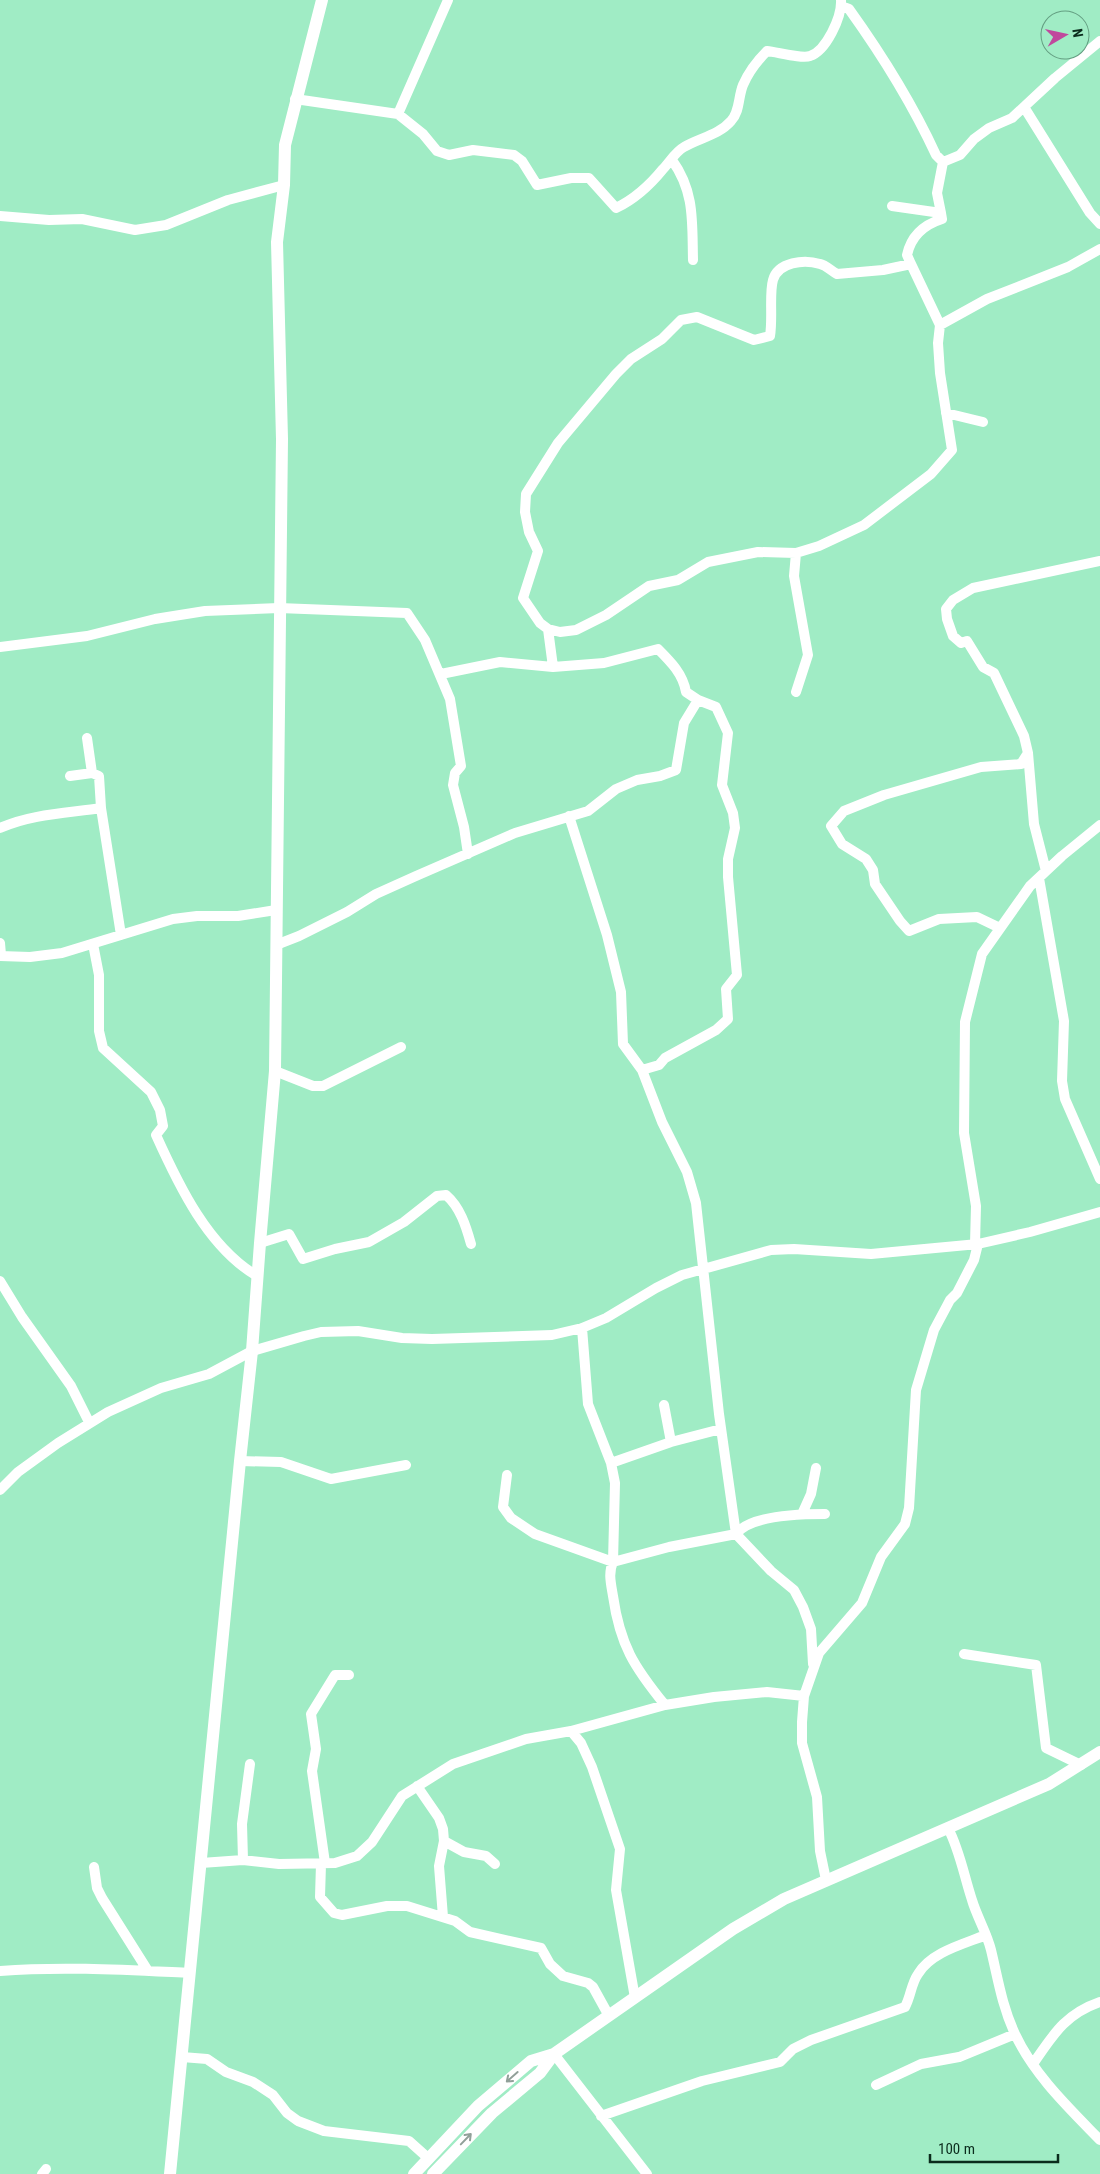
<svg xmlns="http://www.w3.org/2000/svg" width="1100" height="2174" font-family="'Roboto Condensed',sans-serif">
  <style>
    .lines { fill: none; stroke-linecap: round; stroke-linejoin: round }
    .minor { stroke: #fff; stroke-width: 10 }
    .major { stroke: #fff; stroke-width: 12 }
    .oneway { stroke: #91a099 }
  </style>
  <rect width="100%" height="100%" fill="#a0ecc5"/>
  <g class="lines">
    <path class="minor" d="M841 6 849 9C882 55 912 103 936 155L943 162 960 155 974 139 989 128 1012 118 1055 78 1100 41
      M295 99 398 114 423 134 437 151 449 155 473 150 514 155 522 161 537 185 571 178H589L616 208C635 199 650 185 663 169 670 162 675 152 684 147 699 138 719 135 731 121 740 112 738 97 743 85 749 71 757 61 767 51 777 52 802 59 810 56 826 51 842 17 841 0
      M1024 107 1090 213 1100 224
      M398 114 448 0
      M672 160C695 192 692 222 693 260
      M892 206 941 213 942 219C923 225 911 236 907 255L911 264 940 325 938 343 940 373 952 450 931 474 864 525 819 546 796 553 758 552 708 562 678 580 649 586 606 615 576 630 560 632 548 629 540 623 523 598 538 551 529 532 525 512 526 494 558 443 616 374 631 359 662 339 681 320 697 317 754 340 770 336C773 318 769 294 773 280 778 262 804 259 820 264 826 265 831 271 837 274L883 270 911 264
      M941 213 937 193 943 162
      M0 216 49 220 82 219 135 230 166 225 228 200 284 185
      M940 325 987 299 1068 267 1100 249
      M946 413 983 422
      M796 553 794 576 808 655 796 692
      M548 629 553 667
      M0 647 87 636 155 619 205 611 279 608 407 613 425 640 450 699 461 766 455 773 453 785 464 827 468 854
      M441 674 500 662 553 667 604 663 658 649C671 662 683 674 686 692L698 700 716 707 728 733 722 785 733 813 735 828 728 859V877L737 975 726 989 728 1019 716 1030 665 1058 659 1065 642 1070
      M87 738 92 773
      M1028 753 1034 824 1046 871
      M70 776 92 773 99 776 101 808 121 935
      M569 816 607 935 621 992 623 1044 642 1070 662 1122 687 1172 696 1203 719 1414 736 1534C750 1515 803 1514 825 1514
      M0 828C31 814 68 813 101 808
      M1039 878 1064 1021 1062 1081 1065 1099 1100 1179
      M1000 928 977 917 939 919 909 931 900 921 875 884 873 870 866 859 842 844 831 826 844 811 884 795 981 767 1021 764 1028 753 1024 736 994 673 983 667 967 641 961 643 953 636 947 619 946 609 953 600 973 588 1100 561
      M0 943 1 955
      M93 944 99 975V1031L103 1048 151 1092 160 1110 163 1126 156 1135C179 1186 208 1247 257 1276
      M276 945 299 936 347 912 376 894 416 876 515 833 588 811 616 789 637 780 660 776 676 770 684 723 698 700
      M0 956 30 957 62 953 173 919 197 916H238L276 910
      M275 1071 313 1086H323L401 1047
      M260 1243 289 1234 303 1259 335 1249 369 1242 404 1222 437 1196 446 1195C460 1207 466 1226 471 1244
      M975 1244 976 1206 964 1133 965 1022 982 954 1030 886 1062 856 1100 825
      M0 1281 22 1317 71 1386 89 1422
      M582 1328 588 1404 611 1463 615 1483 613 1562C608 1573 611 1584 613 1596 620 1645 634 1667 665 1705
      M664 1405 671 1442 721 1429
      M240 1461 281 1462 331 1479 406 1465
      M611 1463 671 1442
      M507 1475 503 1507 511 1518 535 1534 613 1562 669 1547 736 1534 771 1571 794 1590 803 1607 811 1629 813 1664
      M0 1490 18 1472 58 1443 108 1412 161 1388 209 1374 252 1351 304 1336 321 1332 358 1331 402 1338 432 1339 552 1335 582 1328 606 1318 656 1288 682 1275 771 1250 794 1249 871 1254 978 1244 1030 1232 1100 1212
      M802 1514 811 1494 816 1468
      M964 1654 1036 1665 1046 1748 1081 1765
      M571 1731 581 1743 592 1767 620 1849 616 1890 635 1998
      M417 1786 439 1818 443 1829 444 1841 439 1866 443 1917
      M948 1828C960 1851 964 1876 972 1900 977 1917 987 1933 991 1950 998 1979 1002 2006 1015 2034 1034 2075 1069 2108 1100 2140
      M444 1841 464 1852 486 1856 495 1864
      M243 1860 242 1824 250 1764
      M201 1863 243 1860 279 1864 335 1863 357 1856 372 1842 402 1796 453 1764 526 1739 571 1731 665 1705 714 1697 767 1692 804 1696
      M325 1863 312 1771 316 1749 311 1714 335 1675H349
      M321 1864 320 1897 334 1913 342 1915 387 1906H407L455 1921 470 1932 541 1948 550 1964 563 1976 588 1983 593 1987 609 2016
      M94 1867 97 1888 102 1898 148 1971
      M826 1880 820 1851 817 1797 802 1743V1722L804 1696 819 1653 862 1603 881 1557 905 1524 909 1508 916 1390 934 1330 950 1300 957 1293 974 1260 978 1244
      M0 1971C63 1966 127 1970 190 1973
      M554 2054 647 2174
      M182 2057 207 2059 226 2072 253 2082 273 2095 287 2113 298 2121 324 2131 409 2141 428 2158
      M1033 2064C1053 2035 1065 2014 1100 2002
      M876 2085 921 2064 959 2057 1015 2034
      M601 2116 702 2081 780 2062 793 2049 811 2040 905 2007C911 1996 911 1984 918 1974 931 1952 964 1944 986 1935
      M42 2174 46 2169"/>
    <path class="major" d="M170 2174 240 1461 252 1351 260 1243 275 1071 282 439 277 242 284 185 285 145 322 0
      M414 2174 478 2106 531 2061 554 2054
      M433 2174 492 2113 540 2073 554 2054 733 1929 784 1899 1049 1784 1100 1752"/>
  </g>
  <defs><path id="oneway-shaft" d="M-6 0H5M1.5-3L5.5 0L1.5 3" fill="none" stroke-width="1.6" stroke-linecap="round" stroke-linejoin="round" transform="scale(1.25)"/></defs>
  <g class="oneway">
    <use href="#oneway-shaft" transform="translate(512 2077) rotate(139)"/>
    <use href="#oneway-shaft" transform="translate(466 2139) rotate(-46)"/>
  </g>
  <g transform="translate(1065 35) rotate(81)"><circle r="24" fill="#a0ecc5" stroke="#649f82"/>
  <path d="M0-4L9 19L0 12L-9 19Z" fill="#c0489d"/>
  <text y="-8" font-size="14" font-weight="bold" text-anchor="middle" fill="#0b2c1d">N</text>
  </g>
  <path d="M930 2154v8h128v-8" fill="none" stroke="#0b2c1d" stroke-width="2.5"/>
  <text x="938" y="2154" font-size="15" fill="#0b2c1d" stroke="#a0ecc5" stroke-width="4" paint-order="stroke">100 m</text>
</svg>
